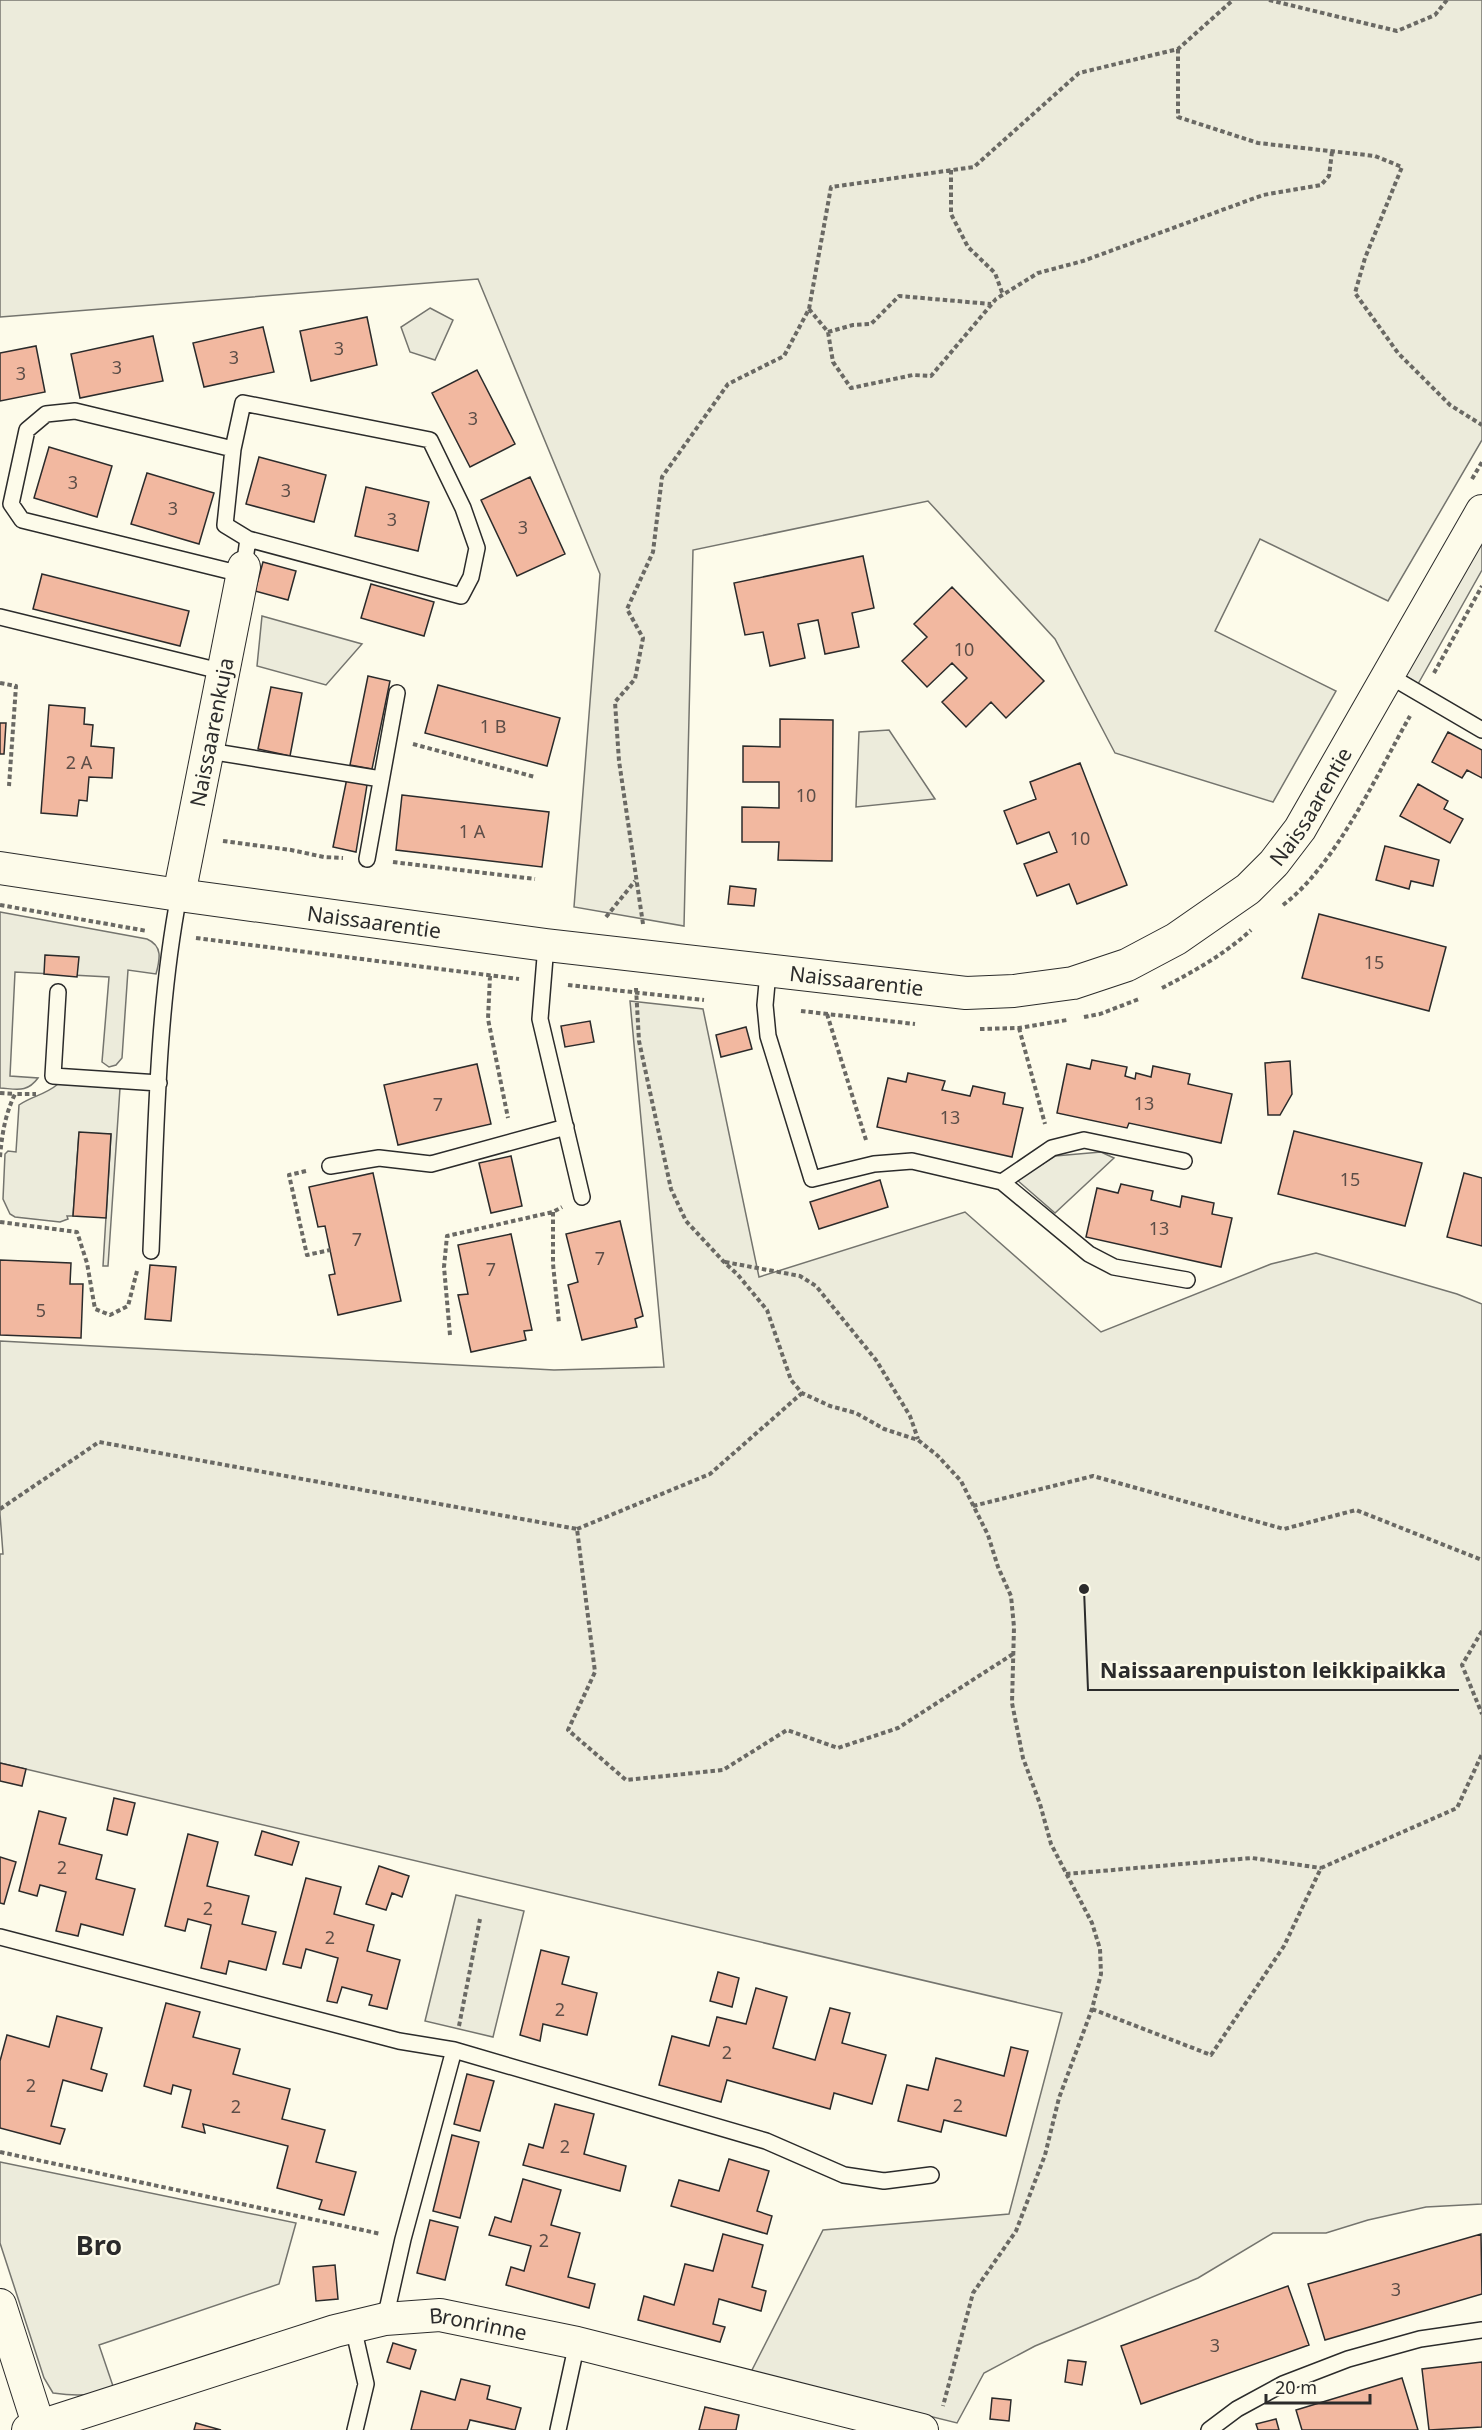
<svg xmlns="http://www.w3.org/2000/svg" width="1482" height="2430" font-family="'Noto Sans',sans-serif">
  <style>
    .green { fill: #ecebdb; stroke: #74746e; stroke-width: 1.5 }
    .building { fill: #f2b8a0; stroke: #2b2b2b; stroke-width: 1.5 }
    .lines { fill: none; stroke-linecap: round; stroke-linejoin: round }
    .service-casing { stroke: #2b2b2b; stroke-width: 18 }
    .minor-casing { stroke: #2b2b2b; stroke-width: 34 }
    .path { stroke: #6a6964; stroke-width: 4; stroke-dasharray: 4.5 3; stroke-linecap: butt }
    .service { stroke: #fdfbea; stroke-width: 15 }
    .minor { stroke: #fdfbea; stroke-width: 32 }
    .labels { text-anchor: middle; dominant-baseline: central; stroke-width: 4.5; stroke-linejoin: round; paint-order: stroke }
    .number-label { font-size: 18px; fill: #5d4e48 }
    .street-label { font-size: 21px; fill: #2b2b2b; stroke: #fdfbea }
    .district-label { font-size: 27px; font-weight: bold; fill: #2b2b2b; stroke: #fdfbea }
    .leader { fill: none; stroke: #2b2b2b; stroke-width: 2 }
    .callout-dot { fill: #2b2b2b; stroke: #fdfbea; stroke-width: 2 }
    .callout-label { font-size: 22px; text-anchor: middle; font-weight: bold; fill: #2b2b2b; stroke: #fdfbea; stroke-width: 4.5; stroke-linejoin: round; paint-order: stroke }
  </style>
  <rect width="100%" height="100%" fill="#fdfbea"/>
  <path class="green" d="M0 0H1482V440L1388 601 1260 539 1215 631 1336 691 1273 802 1115 753 1055 639 928 501 693 550 684 926 574 907 600 574 478 279 0 317Z
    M430 308 453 320 435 360 410 352 401 327Z
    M1482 535V570L1418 684 1403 674Z
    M262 616 362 644 326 685 257 666Z
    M889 730 935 799 856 807 859 732Z
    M0 912 147 939C163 946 160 959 156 974L128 970 122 1058 116 1065 109 1067 102 1062 109 977 15 972 10 1076 38 1078C27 1093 17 1089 0 1088Z
    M630 1001 703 1009 759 1277 965 1212 1101 1332 1271 1264 1316 1253 1457 1294 1482 1304V2204L1426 2207 1368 2220 1326 2233H1273L1198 2278 1035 2346 984 2373 957 2423 751 2372 823 2230 1009 2214 1062 2013 0 1763V1554H3L0 1514V1341L554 1370 664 1367Z
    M58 1084 120 1088 108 1266H103L111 1134 79 1133 73 1216H67L68 1219 60 1222 15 1217 10 1214 3 1199 5 1154 8 1151 16 1152 19 1105C32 1096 45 1095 58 1084Z
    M1101 1152 1114 1158 1055 1213 1017 1180 1055 1156Z
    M456 1895 524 1911 493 2037 425 2021Z
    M0 2162 296 2223 279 2284 99 2345 114 2389C93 2396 75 2396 53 2393L44 2378 0 2243Z"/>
  <path class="building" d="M367 317 377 365 311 381 300 331Z
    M263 327 274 372 204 387 193 343Z
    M153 336 163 381 80 398 71 354Z
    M36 346 45 392 0 401V353Z
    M477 370 515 444 470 467 432 393Z
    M49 447 112 466 97 517 34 498Z
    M259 457 326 475 314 522 246 504Z
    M147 473 214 493 199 544 131 524Z
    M530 477 565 554 517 576 481 500Z
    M366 487 429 502 418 551 355 536Z
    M863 556 874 608 852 613 859 647 825 654 818 620 798 624 805 658 770 666 763 632 745 635 734 583Z
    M263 562 296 571 288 600 255 591Z
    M42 574 189 611 180 646 33 609Z
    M371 584 434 602 424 636 361 618Z
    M952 587 1044 681 1006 718 991 702 966 727 942 702 967 678 952 663 927 687 902 661 927 637 914 624Z
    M368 676 390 681 372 769 350 765Z
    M438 685 560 718 547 766 425 733Z
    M271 687 302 693 290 756 258 749Z
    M49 705 85 708 84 724 93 725 91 746 114 748 112 778 89 777 87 801 79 800 77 816 41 813Z
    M780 719 833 720 832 861 778 860 779 842H742V807L779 808V782H743V746L780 747Z
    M0 723H6L4 754H0Z
    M1448 732 1482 750V778L1467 770 1462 778 1432 762Z
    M1080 763 1127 885 1077 904 1069 884 1037 896 1024 864 1057 852 1049 832 1017 844 1004 811 1036 799 1030 782Z
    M347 778 367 785 356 852 333 847Z
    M1418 784 1448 801 1444 809 1463 819 1450 843 1400 816Z
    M402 795 549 812 542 867 396 850Z
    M1385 846 1439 860 1433 886 1411 881 1409 889 1376 880Z
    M730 886 756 889 754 906 728 904Z
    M1319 914 1446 947 1429 1011 1302 978Z
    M45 955 79 957 77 977 44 974Z
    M590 1021 594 1042 565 1047 561 1026Z
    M746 1027 752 1049 721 1057 716 1035Z
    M1092 1060 1127 1067 1125 1076 1135 1079 1136 1073 1151 1077 1153 1066 1190 1074 1188 1084 1232 1094 1221 1143 1129 1123 1127 1128 1057 1113 1067 1064 1090 1069Z
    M1290 1061 1292 1094 1280 1115H1268L1265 1063Z
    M477 1064 491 1124 398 1145 384 1085Z
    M908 1073 945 1081 942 1090 970 1096 973 1086 1005 1093 1003 1104 1023 1108 1012 1157 877 1127 888 1078 906 1082Z
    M1294 1131 1422 1163 1405 1226 1278 1194Z
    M79 1132 111 1134 106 1218 73 1216Z
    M511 1156 522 1206 491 1213 479 1163Z
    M373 1173 401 1301 338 1315 329 1275 335 1274 325 1226 318 1227 309 1187Z
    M1464 1173 1482 1178V1246L1447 1237Z
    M880 1180 888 1207 819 1229 810 1202Z
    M1121 1184 1153 1191 1151 1200 1180 1207 1182 1196 1214 1203 1212 1214 1232 1218 1221 1267 1086 1237 1097 1188 1118 1193Z
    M620 1221 643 1316 635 1319 637 1327 582 1340 568 1285 578 1282 566 1234Z
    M511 1234 532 1330 524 1331 526 1340 471 1352 458 1295 468 1294 458 1245Z
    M0 1260 71 1263 70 1284H83L81 1338 0 1335Z
    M150 1265 176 1267 171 1321 145 1319Z
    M0 1763 26 1769 22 1786 0 1781Z
    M114 1798 135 1803 127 1835 107 1830Z
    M39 1811 66 1818 59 1844 102 1855 96 1879 135 1889 123 1935 81 1924 78 1936 56 1931 66 1892 40 1885 37 1896 19 1891Z
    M262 1831 299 1842 292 1865 255 1855Z
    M188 1834 218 1842 207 1886 249 1896 242 1924 276 1932 266 1970 229 1961 226 1974 201 1968 211 1925 188 1919 185 1931 165 1926Z
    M0 1857 16 1862 4 1904 0 1903Z
    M379 1866 409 1876 402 1897 392 1893 386 1910 366 1904Z
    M306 1878 341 1887 334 1914 374 1925 367 1951 400 1960 387 2009 369 2005 372 1995 342 1987 337 2003 327 2001 338 1958 306 1949 301 1968 283 1964Z
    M541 1950 569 1957 562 1984 597 1993 587 2035 543 2024 540 2041 520 2035Z
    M718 1972 739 1978 732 2007 710 2001Z
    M756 1988 787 1997 773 2048 815 2060 830 2008 850 2013 842 2043 886 2055 872 2104 834 2093 830 2109 727 2080 721 2102 659 2085 672 2036 709 2046 717 2017 746 2024Z
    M166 2003 200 2012 193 2037 240 2049 233 2074 290 2089 282 2119 325 2130 316 2162 356 2172 344 2215 319 2209 322 2200 277 2188 288 2146 203 2124 205 2133 182 2127 191 2090 173 2085 171 2094 144 2086Z
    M57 2016 102 2028 91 2069 107 2074 102 2091 63 2080 51 2126 65 2129 60 2144 0 2128V2061L7 2035 49 2047Z
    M1011 2047 1028 2051 1006 2136 944 2120 941 2132 898 2121 907 2085 928 2090 936 2058 1004 2076Z
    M467 2074 494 2081 480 2131 454 2124Z
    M555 2104 594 2114 584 2154 626 2166 620 2191 523 2165 529 2144 543 2148Z
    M452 2135 479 2142 460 2218 433 2211Z
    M729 2159 769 2171 757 2211 772 2216 767 2234 671 2206 679 2180 719 2191Z
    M523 2179 561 2190 551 2225 580 2233 568 2277 595 2284 589 2308 506 2285 511 2267 524 2271 531 2246 489 2235 495 2217 511 2222Z
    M430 2220 458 2227 445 2280 417 2273Z
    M723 2234 763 2245 752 2287 766 2291 761 2311 719 2299 713 2324 725 2327 720 2342 638 2320 644 2296 674 2305 685 2264 713 2271Z
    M1481 2234 1482 2294 1325 2340 1308 2284Z
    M335 2265 338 2299 316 2301 313 2267Z
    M1288 2286 1309 2345 1141 2404 1121 2346Z
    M393 2343 416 2350 410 2369 387 2362Z
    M1068 2360 1086 2362 1082 2385 1065 2382Z
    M1482 2362V2427L1429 2430 1422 2369Z
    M1402 2378 1418 2430H1302L1296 2410Z
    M461 2379 490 2386 487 2399 521 2408 515 2430 470 2420 467 2430H411L421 2391 455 2400Z
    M992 2398 1011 2400 1009 2421 990 2419Z
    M705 2407 739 2415 736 2430H699Z
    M1276 2419 1279 2430H1258L1256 2424Z
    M196 2423 221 2430H194Z"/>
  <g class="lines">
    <defs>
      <path id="service" d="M243 403 430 440 463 508 477 548 471 577 461 596 248 539 244 567 229 571 22 520 11 504 27 430 46 414 75 411 233 449Z
        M233 449 225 525 248 539
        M0 617 224 672
        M1388 675 1482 730
        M209 751 381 779
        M367 859 397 693
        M546 945 540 1019 582 1197
        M768 972 765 1005 768 1036 812 1179 874 1164 912 1161 1002 1182 1089 1254 1114 1267 1187 1280
        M58 992 53 1076 159 1083
        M330 1166 379 1158 431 1164 566 1127
        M1002 1182 1052 1148 1084 1140 1184 1161
        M151 1251C156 1134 157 1010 179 895
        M0 1937 399 2041 454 2050 766 2141 844 2175 884 2181 931 2175
        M385 2319 403 2239 454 2050
        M353 2327 366 2384 355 2430
        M558 2430 577 2343
        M1209 2430 1237 2409 1283 2384 1348 2359 1420 2339 1482 2330"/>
      <g id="minor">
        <path id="s1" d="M0 868 179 895 546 945 966 993 1014 991 1073 983 1127 965 1176 939 1248 889 1274 863 1300 829 1482 511"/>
        <path id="s2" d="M179 895 244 567"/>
        <path d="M0 2305 40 2430"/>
        <path id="s3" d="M28 2430 335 2331 385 2319 440 2315 577 2343 922 2430"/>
      </g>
    </defs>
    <use href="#service" class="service-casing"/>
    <use href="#minor" class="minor-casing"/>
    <path class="path" d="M1269 0 1397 31 1435 15 1447 0
      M1178 49V117L1258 143 1375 156 1402 167 1365 258 1355 293 1398 353 1450 405 1482 425
      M951 170V214L968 247 995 273 1003 295
      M809 309 828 332 833 362 851 388 913 375 931 376 996 299 1038 273 1083 261 1263 195 1321 185 1329 176 1332 152
      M828 332 853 325 871 324 899 296 991 304
      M1472 479 1482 462
      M1434 673 1482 586
      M0 683 16 686 9 786
      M413 744 535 777
      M223 841 291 850 324 857 343 858
      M393 862 535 879
      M0 905 147 931
      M1283 905C1336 865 1377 774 1410 716
      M606 917 635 881
      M643 924 619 761 615 702 635 679 643 638 627 609 653 552 662 477 728 384 784 356 809 309 831 187 974 167 1079 73 1178 49 1233 0
      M196 938 519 979
      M490 976 488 1019 508 1118
      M568 985 704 1000
      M636 988 639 1041 671 1189 686 1221 723 1261 738 1275 767 1310 791 1380 802 1393 830 1406 856 1413 884 1429 918 1440 938 1456 961 1481 988 1535 998 1567 1011 1596 1014 1627 1012 1703 1023 1758 1040 1804 1051 1844 1092 1923 1100 1949 1101 1974 1092 2009 1059 2098 1045 2155 1016 2231 973 2293 943 2406
      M1162 988C1193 972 1225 954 1251 930
      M801 1011 915 1024
      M827 1014 866 1140
      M1084 1017 1100 1014 1139 999
      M1019 1028 1045 1124
      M980 1029 1019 1028 1067 1020
      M0 1093 15 1094
      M0 1157C2 1134 5 1115 15 1094H36
      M306 1171 289 1175 307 1255 330 1250
      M553 1212V1264L559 1323
      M0 1222 77 1232 87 1263 95 1309 110 1315 128 1306 137 1271
      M725 1262 800 1276 816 1286 876 1360 910 1416 918 1439
      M450 1335 444 1267 447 1236 553 1212 562 1207
      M973 1506 1093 1476 1284 1529 1356 1510 1482 1560
      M0 1509 99 1442 577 1529 595 1672 568 1730 626 1780 723 1770 787 1730 838 1748 898 1728 1013 1654
      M577 1529 710 1474 802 1393
      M1482 1631 1462 1665 1482 1714
      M1066 1874 1252 1858 1321 1868
      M1092 2009 1211 2055 1284 1946 1321 1868 1457 1808 1482 1754
      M459 2026 480 1919
      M0 2152 381 2234"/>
    <use href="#service" class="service"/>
    <use href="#minor" class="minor"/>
  </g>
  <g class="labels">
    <g class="number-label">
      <text x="339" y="348">3</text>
      <text x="234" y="357">3</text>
      <text x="117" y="367">3</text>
      <text x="21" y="373">3</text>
      <text x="473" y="418">3</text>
      <text x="73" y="482">3</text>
      <text x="286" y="490">3</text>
      <text x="173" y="508">3</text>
      <text x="392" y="519">3</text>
      <text x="523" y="527">3</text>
      <text x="964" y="649">10</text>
      <text x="493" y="726">1 B</text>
      <text x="79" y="762">2 A</text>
      <text x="806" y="795">10</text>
      <text x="472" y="831">1 A</text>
      <text x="1080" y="838">10</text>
      <text x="1374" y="962">15</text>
      <text x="1144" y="1103">13</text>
      <text x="438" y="1104">7</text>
      <text x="950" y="1117">13</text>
      <text x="1350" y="1179">15</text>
      <text x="1159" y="1228">13</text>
      <text x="357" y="1239">7</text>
      <text x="600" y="1258">7</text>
      <text x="491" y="1269">7</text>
      <text x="41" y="1310">5</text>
      <text x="62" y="1867">2</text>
      <text x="208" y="1908">2</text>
      <text x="330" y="1937">2</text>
      <text x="560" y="2009">2</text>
      <text x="727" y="2052">2</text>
      <text x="31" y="2085">2</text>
      <text x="958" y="2105">2</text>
      <text x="236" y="2106">2</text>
      <text x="565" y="2146">2</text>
      <text x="544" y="2240">2</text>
      <text x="1396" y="2289">3</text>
      <text x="1215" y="2345">3</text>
    </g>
    <g class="street-label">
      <text stroke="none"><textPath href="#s2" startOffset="166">Naissaarenkuja</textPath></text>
      <text stroke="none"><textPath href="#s1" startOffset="1386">Naissaarentie</textPath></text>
      <text stroke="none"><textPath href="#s1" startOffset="378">Naissaarentie</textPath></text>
      <text stroke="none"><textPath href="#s1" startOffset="864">Naissaarentie</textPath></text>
      <text stroke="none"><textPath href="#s3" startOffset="468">Bronrinne</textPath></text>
    </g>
    <g class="district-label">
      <text x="99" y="2244">Bro</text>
    </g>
  </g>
  <path class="leader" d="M1084 1589L1088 1690H1459"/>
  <circle class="callout-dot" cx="1084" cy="1589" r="6"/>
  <g class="callout-label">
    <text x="1273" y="1678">Naissaarenpuiston leikkipaikka</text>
  </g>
  <path d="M1266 2394v9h104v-9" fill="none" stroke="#2b2b2b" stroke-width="3"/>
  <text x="1275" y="2394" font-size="18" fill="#2b2b2b" stroke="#fdfbea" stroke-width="4.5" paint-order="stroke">20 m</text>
</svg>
